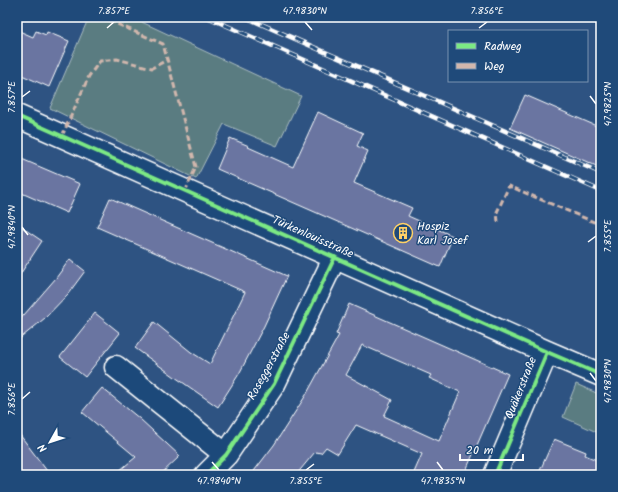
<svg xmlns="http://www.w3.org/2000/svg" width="618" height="492" font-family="Kalam,sans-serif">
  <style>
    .green { fill: #5a7c81; stroke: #acbec0 }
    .building { fill: #6a75a1; stroke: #fff; fill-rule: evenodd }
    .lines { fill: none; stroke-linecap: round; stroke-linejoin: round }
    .minor-casing { stroke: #fff; stroke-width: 25 }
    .minor { stroke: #1f4a7a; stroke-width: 22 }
    .rail-casing { stroke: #fff; stroke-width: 4.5 }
    .rail { stroke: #1f4a7a; stroke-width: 3; stroke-dasharray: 9; stroke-linecap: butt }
    .quiet { stroke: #d1b7ad; stroke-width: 3; stroke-dasharray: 6 3; stroke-linecap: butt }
    .cycleway-casing { stroke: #1f4a7a; stroke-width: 6 }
    .cycleway { stroke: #7ce984; stroke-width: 4 }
    .ticks { fill: none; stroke: #fff; stroke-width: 1.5 }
    .labels { text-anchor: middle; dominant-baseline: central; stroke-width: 3; stroke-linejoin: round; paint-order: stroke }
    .poi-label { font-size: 12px; fill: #fff; stroke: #1f4a7a; text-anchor: start }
    .street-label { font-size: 12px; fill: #fff; stroke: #1f4a7a }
    .neatline { fill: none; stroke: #fff; stroke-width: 1.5 }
    .ticks-label { font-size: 10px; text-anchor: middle; fill: #fff }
  </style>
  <rect width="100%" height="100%" fill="#2e5382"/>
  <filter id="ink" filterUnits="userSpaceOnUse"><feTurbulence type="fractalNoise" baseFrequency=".025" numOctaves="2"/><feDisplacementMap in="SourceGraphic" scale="8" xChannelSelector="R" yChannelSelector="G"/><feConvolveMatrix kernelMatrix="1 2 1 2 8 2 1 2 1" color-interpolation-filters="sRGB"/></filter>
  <g filter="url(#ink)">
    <path class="green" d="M89 17H131L301 96 277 146 224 124 196 179 50 108Z
      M576 384 601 395V434L563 417Z"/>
    <path class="building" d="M17 30 33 37 36 31 46 35 47 32 69 41 49 87 17 73Z
      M525 95 601 128V168L510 128Z
      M318 112 363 133 357 146 368 151 354 183 412 208 408 216 453 236 440 267 217 169 230 138 249 146 248 147 293 167Z
      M17 157 80 184 67 213 17 191Z
      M110 198 287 276 264 326 239 374 218 407 175 377 135 348 154 322 191 352 210 364 245 292 97 227Z
      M17 224 42 241 17 279Z
      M70 259 85 271 68 294 45 318 17 341V323L56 278Z
      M349 304 508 374 464 475H413L422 454 356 425 338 454 326 447 321 453 315 452 296 475H251L274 445 306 395 339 335 336 334ZM362 345 431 375 429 378 460 392 439 441 384 416 392 400 346 375Z
      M95 313 120 333 85 377 60 357Z
      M102 388 140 419 180 456 160 475H114L136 457 82 412Z
      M17 431 50 475H17Z
      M554 439 586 452 585 455 601 462V475H538Z"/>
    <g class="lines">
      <defs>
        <path id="minor" d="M17 116 547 352 601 375
          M116 367 226 455
          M206 475 226 455 274 384 335 257
          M495 475 547 352"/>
      </defs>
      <use href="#minor" class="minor-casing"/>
      <use href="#minor" class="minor"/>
      <defs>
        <path id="rail" d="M207 17 601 191
          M245 17 601 173"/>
      </defs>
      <use href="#rail" class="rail-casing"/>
      <use href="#rail" class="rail"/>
      <path class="quiet" d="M101 17 163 44 196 167 185 192
        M62 136 89 76 100 61 117 59 152 68 167 60
        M498 222 497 212 509 186 601 225"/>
      <defs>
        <path id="cycleway" d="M17 116 547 352 601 375
          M206 475 226 455 274 384 335 257
          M495 475 547 352"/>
      </defs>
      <use href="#cycleway" class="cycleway-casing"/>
      <use href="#cycleway" class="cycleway"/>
    </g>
  </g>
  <path class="ticks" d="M305 22 312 30M107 28 114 22M479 28 487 22M590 96 596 104M22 97 30 91M22 227 28 235M588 242 596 236M590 373 596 381M22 399 30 392M212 462 219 470M437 462 443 470M306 470 314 464"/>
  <defs>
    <symbol id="building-ring" viewBox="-11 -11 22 22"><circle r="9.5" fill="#1f4a7a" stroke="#ffd166" stroke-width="1.5"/><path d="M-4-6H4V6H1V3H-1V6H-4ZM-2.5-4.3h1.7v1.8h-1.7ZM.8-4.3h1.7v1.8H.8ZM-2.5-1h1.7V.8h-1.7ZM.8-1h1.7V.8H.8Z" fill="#ffd166"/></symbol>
  </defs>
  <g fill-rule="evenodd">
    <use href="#building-ring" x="392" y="222" width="22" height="22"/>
  </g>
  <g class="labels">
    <g class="poi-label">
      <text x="417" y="226">Hospiz<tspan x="417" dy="14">Karl Josef</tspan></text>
    </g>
    <g class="street-label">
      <text transform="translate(313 237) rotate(24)">Türkenlouisstraße</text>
      <text transform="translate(269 366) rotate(-61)">Roseggerstraße</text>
      <text transform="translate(521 388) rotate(-68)">Quäkerstraße</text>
    </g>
  </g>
  <rect width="618" height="492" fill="none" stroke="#1f4a7a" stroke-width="44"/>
  <rect x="448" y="30" width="140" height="52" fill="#1f4a7a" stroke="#7992af"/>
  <rect x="456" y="43" width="20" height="6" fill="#7ce984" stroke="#7992af"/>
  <text x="484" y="50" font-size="12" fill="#ffffff">Radweg</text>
  <rect x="456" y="63" width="20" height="6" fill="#d1b7ad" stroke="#7992af"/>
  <text x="484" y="70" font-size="12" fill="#ffffff">Weg</text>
  <g transform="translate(50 442) rotate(231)" stroke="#1f4a7a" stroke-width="3" paint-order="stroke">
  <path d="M0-3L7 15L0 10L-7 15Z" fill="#ffffff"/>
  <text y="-6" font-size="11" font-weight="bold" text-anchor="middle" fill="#ffffff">N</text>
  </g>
  <path d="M460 454v6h63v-6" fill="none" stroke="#ffffff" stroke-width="2"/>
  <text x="466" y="454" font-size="12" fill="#ffffff" stroke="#1f4a7a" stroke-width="3" paint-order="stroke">20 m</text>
  <rect x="22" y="22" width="574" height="448" class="neatline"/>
  <g class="ticks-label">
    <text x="114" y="14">7.857°E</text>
    <text x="305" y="14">47.9830°N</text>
    <text x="487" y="14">7.856°E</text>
    <text transform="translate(11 97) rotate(-90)" y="4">7.857°E</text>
    <text transform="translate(607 104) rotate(-90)" y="4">47.9825°N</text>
    <text transform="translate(11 227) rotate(-90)" y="4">47.9840°N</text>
    <text transform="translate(607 236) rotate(-90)" y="4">7.855°E</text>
    <text transform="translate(607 381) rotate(-90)" y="4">47.9830°N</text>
    <text transform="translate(11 399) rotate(-90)" y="4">7.856°E</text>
    <text x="219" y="484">47.9840°N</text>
    <text x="306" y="484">7.855°E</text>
    <text x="443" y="484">47.9835°N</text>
  </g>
</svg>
